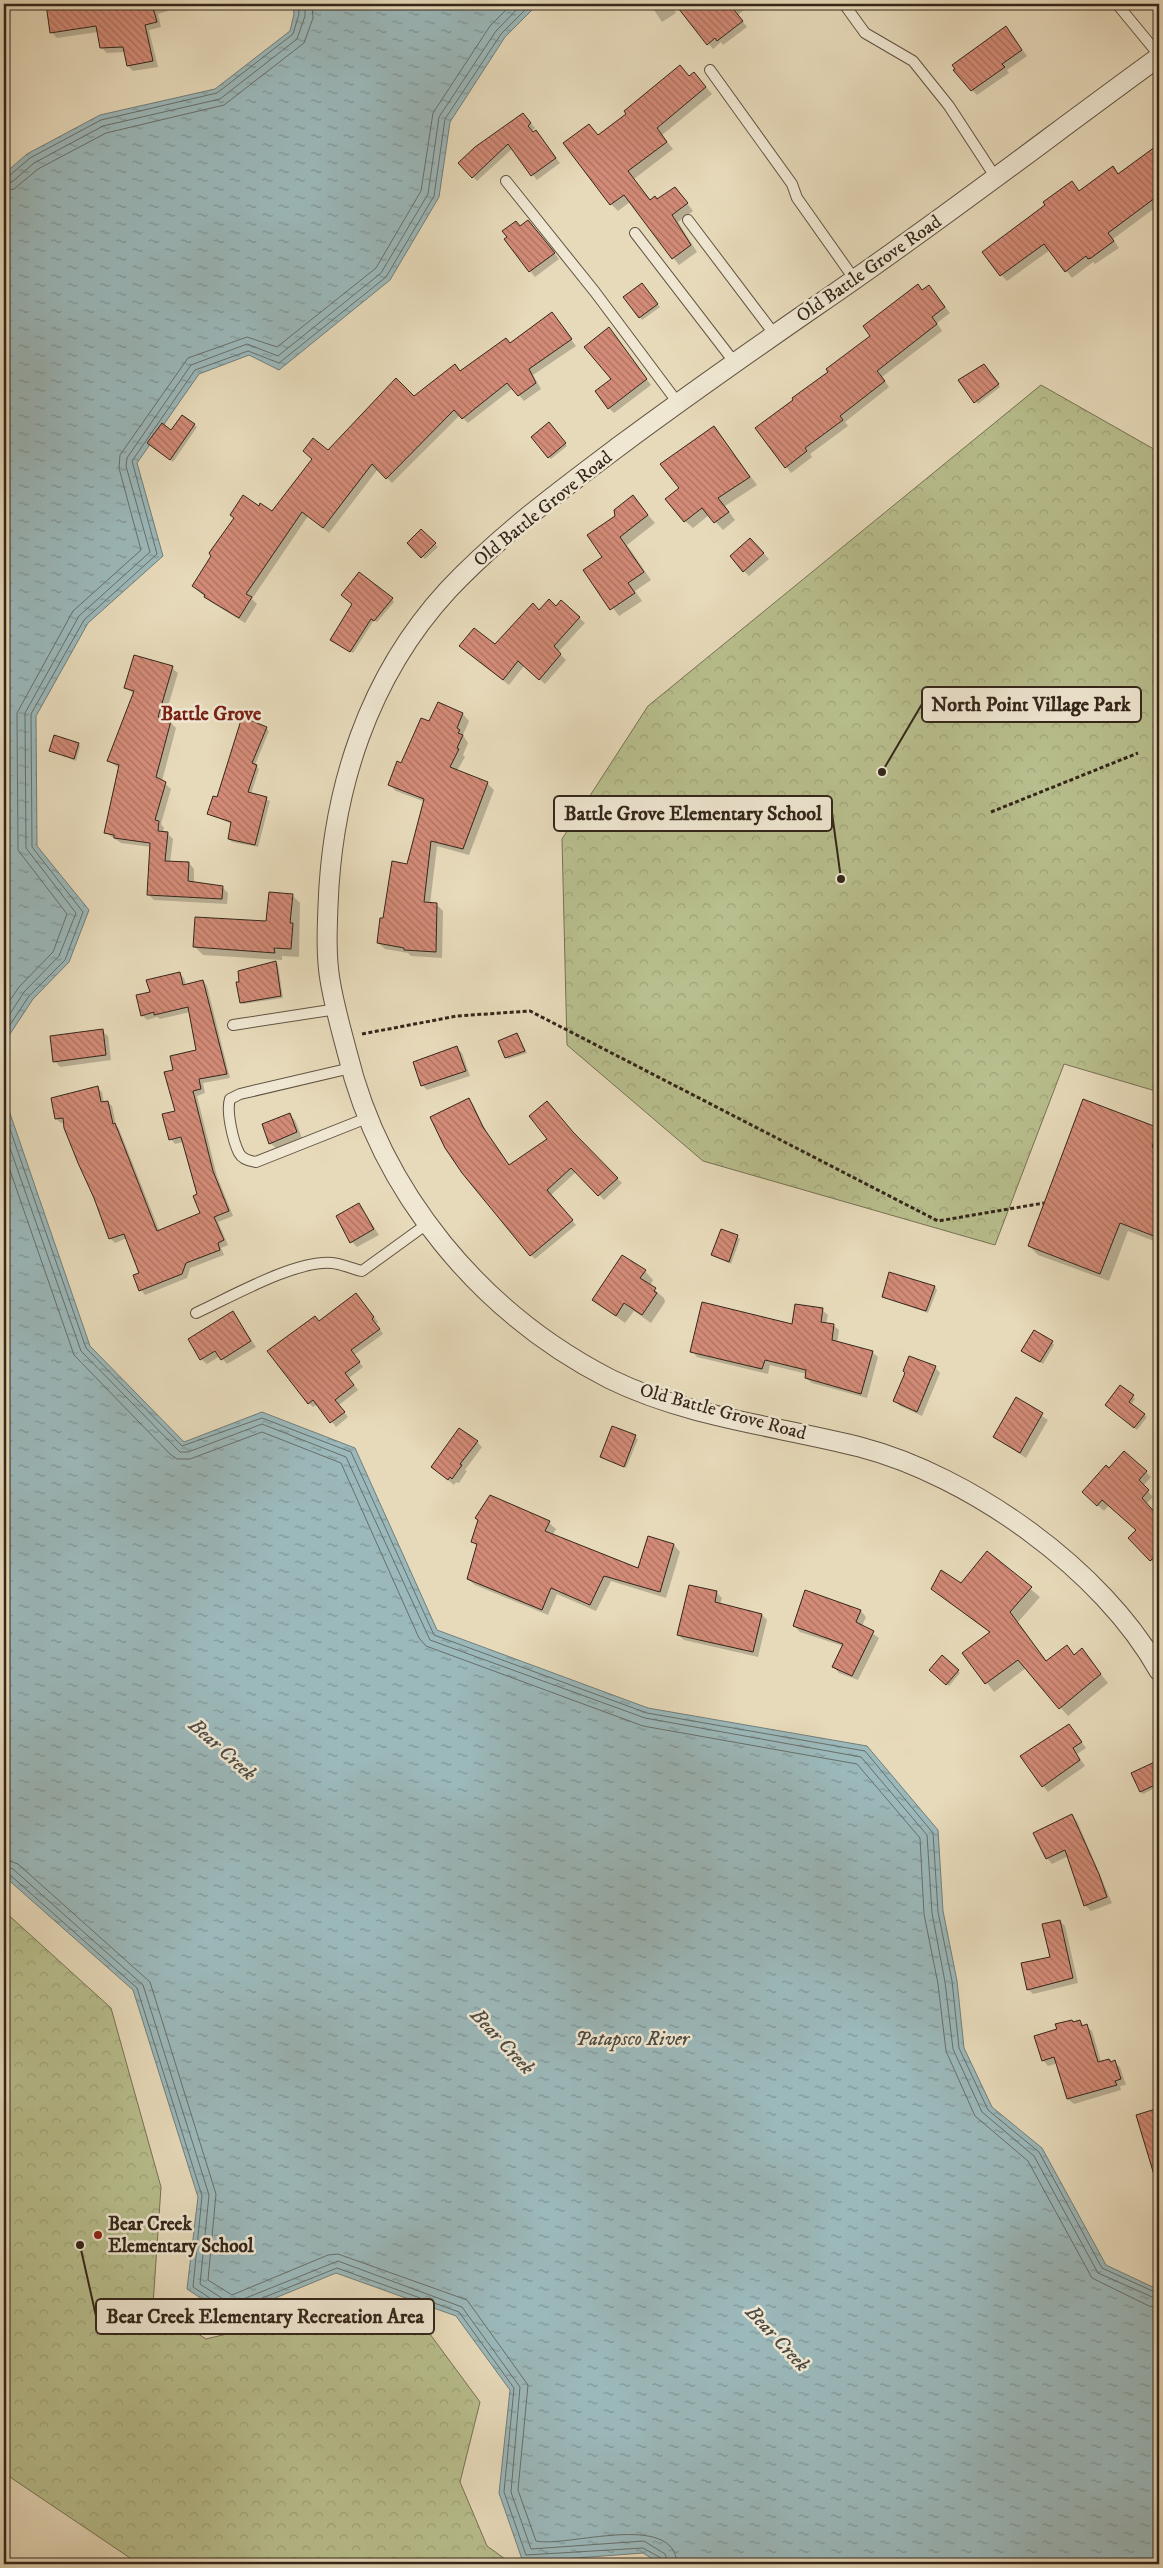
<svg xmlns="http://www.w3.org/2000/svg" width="1163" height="2568" font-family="'IM FELL DW Pica',serif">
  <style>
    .park { fill: url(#park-crowns); stroke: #767254 }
    .water { fill: url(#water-ripples); stroke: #727e7a }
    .shadow { fill: #0003 }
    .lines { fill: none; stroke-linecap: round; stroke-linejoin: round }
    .shore { stroke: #686f6a; stroke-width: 1 }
    .building { fill: url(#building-back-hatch); stroke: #34261a }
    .service-casing { stroke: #615342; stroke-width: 12 }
    .minor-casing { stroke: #615342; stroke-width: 21 }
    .path { stroke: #34261a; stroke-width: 3; stroke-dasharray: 4 2.5; stroke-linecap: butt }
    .service { stroke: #efe7d2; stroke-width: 10 }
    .minor { stroke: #efe7d2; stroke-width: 19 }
    .poi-dot { fill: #8f2418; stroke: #efe7d2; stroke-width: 2 }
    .labels { text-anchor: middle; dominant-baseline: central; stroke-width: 5; stroke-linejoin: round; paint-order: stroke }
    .street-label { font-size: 19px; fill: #34261a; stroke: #efe7d2 }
    .poi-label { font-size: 19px; font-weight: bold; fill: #34261a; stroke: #efe7d2; text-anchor: start }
    .neighbourhood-label { font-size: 20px; font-weight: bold; fill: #7a1f14; stroke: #efe7d2 }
    .water-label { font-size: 20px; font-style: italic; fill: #4e4a42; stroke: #efe7d2 }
    .leader { fill: none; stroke: #34261a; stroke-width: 2 }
    .callout-dot { fill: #34261a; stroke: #efe7d2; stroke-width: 2 }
    .callout { fill: #efe7d2; stroke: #34261a; stroke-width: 2 }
    .callout-label { font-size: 20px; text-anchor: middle; font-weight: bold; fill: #34261a }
  </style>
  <defs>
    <pattern id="park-crowns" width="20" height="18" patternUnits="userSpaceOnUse" patternTransform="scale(1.25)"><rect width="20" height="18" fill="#b8be8d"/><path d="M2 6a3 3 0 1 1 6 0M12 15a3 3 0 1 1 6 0" fill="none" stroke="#9fa379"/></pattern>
    <pattern id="water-ripples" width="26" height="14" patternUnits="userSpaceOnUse" patternTransform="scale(1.25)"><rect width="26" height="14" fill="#9bb8ba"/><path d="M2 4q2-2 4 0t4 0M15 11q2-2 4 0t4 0" fill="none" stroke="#7f9596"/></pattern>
    <pattern id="building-back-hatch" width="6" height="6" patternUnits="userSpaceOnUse" patternTransform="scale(1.25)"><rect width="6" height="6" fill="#d38b77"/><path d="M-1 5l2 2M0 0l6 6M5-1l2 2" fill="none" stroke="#ac7161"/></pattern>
  </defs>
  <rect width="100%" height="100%" fill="#e7daba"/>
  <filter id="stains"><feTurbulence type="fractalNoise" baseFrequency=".004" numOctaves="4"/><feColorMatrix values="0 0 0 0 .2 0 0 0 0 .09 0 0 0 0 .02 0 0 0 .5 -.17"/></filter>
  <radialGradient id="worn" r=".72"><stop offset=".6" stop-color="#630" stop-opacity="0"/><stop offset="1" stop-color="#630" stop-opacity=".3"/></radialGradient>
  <path class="park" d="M1041 385 1159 452V1092L1064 1064 995 1245 703 1161 567 1045 562 839 648 706Z
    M4 1911 111 2008 161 2187 153 2305 206 2339 354 2303 424 2326 480 2402 460 2482 487 2546 512 2564H139L4 2473Z"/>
  <path class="water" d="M293 4H538L505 37 450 122 439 197 390 280 279 370 249 355 199 374 137 463 163 556 88 623 36 716 37 846 89 910 69 962 33 999 4 1043V174L27 154 100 115 215 89 290 31 294 14Z
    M4 1096 90 1346 184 1442 262 1412 355 1448 437 1630 648 1708 867 1746 938 1830 943 1911 957 1981 964 2048 992 2107 1042 2148 1106 2265 1159 2290V2564H661L643 2553 523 2562 499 2493 510 2390 456 2316 336 2273 229 2317 187 2289 198 2197 133 1990 4 1876Z"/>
  <path class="shadow" d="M47 4H166L168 11 158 14 161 27 149 30 158 67 133 71 128 66 126 52 107 53 101 47 98 32 57 38 52 33Z
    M650 4H671L676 13 662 22Z
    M676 4H741L745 9 738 15 747 27 723 45 721 42 713 49Z
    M1067 4H1078L1072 9Z
    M1006 28 1027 56 1007 70 1009 73 977 95 972 90Z
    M694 73 712 94 662 135 673 149 634 179 651 201 681 195 693 211 678 222 697 252 679 265 630 202 618 211 611 204 565 143 589 125 599 136Z
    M528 120 535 128 532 131 540 136 560 163 537 180 512 149 477 181 460 163Z
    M1159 146V205L1113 239 1119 248 1095 264 1093 262 1072 278 1050 250 1007 281 1001 275 1080 192 1112 168 1119 175Z
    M534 227 559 259 535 277 530 271Z
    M644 287 660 307 642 320 625 297Z
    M923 291 934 292 950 313 937 323 942 331 882 377 889 387 845 422 848 426 810 454 812 457 791 473 757 428 830 372Z
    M552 314 576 346 533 375 541 389 524 401 513 388 468 423 460 415 392 483 378 469 329 533 308 516 252 599 257 604 245 623 211 602 193 586 259 508 272 512 328 452 414 398 510 344Z
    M609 329 651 385 614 413 609 408 612 379Z
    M987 369 1000 387 978 404 960 381Z
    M182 416 197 427 173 462 151 445 171 432Z
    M551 426 567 446 551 459 549 457Z
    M714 427 757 485 725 506 735 520 723 530 709 515 693 528 685 521 681 488Z
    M633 497 655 523 627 545 651 580 635 591 642 601 619 616 585 571 604 558 617 516Z
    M421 530 438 547 425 559 409 543Z
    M756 545 769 559 749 576 744 571Z
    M392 599 394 602 377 622 374 620 353 653 334 642Z
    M561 601 585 623 558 652 566 660 545 684 524 666 509 685 466 652 495 646 539 612 556 608Z
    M172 668 178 673 164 720 170 722 176 728 162 781 171 789 161 824 164 828 163 833 168 834 173 839 170 863H189L194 869V883L222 887 228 893 227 904 154 900 148 894 151 847 121 843 106 833 119 768 108 761 134 694 126 688Z
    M439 703 463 714 469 721 463 735 468 743 463 755 465 757 457 771 487 783 494 790 469 855 437 846 430 904H436L443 911 442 958 411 956 408 953 385 949 378 943 393 863 408 865 425 802 396 791 389 784 430 723Z
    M266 728 269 731 255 765 259 769 251 794 270 801 258 847 232 842 229 839 232 824 208 814Z
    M78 744 80 746 76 761 51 751Z
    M292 895 300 903 299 957 282 956V960L203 955 195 947 267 922Z
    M276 963 278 965 283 998 243 1004 241 1002Z
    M179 973 184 978 186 985 203 981 207 986 230 1078 203 1083 205 1093 197 1096 217 1176 233 1216 218 1222 228 1245 221 1248 224 1255 190 1268 187 1278 145 1295 141 1290V1274L127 1238 115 1243 110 1238 79 1163 65 1122 61 1123 56 1119 97 1088 102 1092 104 1103 107 1102 112 1106 116 1125 119 1129 160 1232 202 1214 183 1142 175 1144 171 1139 176 1112 174 1071 197 1051 190 1012 160 1019 157 1017 147 1020 142 1015 151 993Z
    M102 1031 108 1036 111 1060 60 1067 55 1061Z
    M517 1034 527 1053 509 1059 506 1057Z
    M457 1048 462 1053 470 1076 427 1090 422 1085Z
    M468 1099 473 1104 487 1133 510 1166 577 1138 622 1183 604 1200 577 1171 551 1195 576 1225 535 1259 531 1255Z
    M1084 1101 1159 1129V1243L1128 1231 1109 1281 1038 1255 1029 1246Z
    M289 1114 295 1120 302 1138 276 1148 270 1143Z
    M359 1205 379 1235 357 1247 352 1242Z
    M737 1237 740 1239 731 1264 712 1255Z
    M645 1271 653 1280 650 1286 664 1298 665 1302 651 1323 634 1311 625 1323 594 1300Z
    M935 1287 937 1290 928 1313 883 1297Z
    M360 1299 378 1322 376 1324 383 1334 354 1355 363 1367 349 1378 358 1390 339 1405 348 1417 336 1427 318 1404 313 1407 309 1403 319 1322Z
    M822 1310 828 1315 826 1324 833 1325 839 1330 837 1343 872 1352 878 1357 867 1398 812 1383 806 1378 807 1374 770 1365 768 1374 697 1357 692 1351 793 1325Z
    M233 1313 256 1347 227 1364 220 1356 207 1364 201 1359Z
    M1052 1342 1054 1345 1043 1364 1025 1353Z
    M935 1367 940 1373 922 1416 900 1406 895 1401Z
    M1120 1386 1135 1399 1131 1405 1147 1417 1137 1430 1109 1407Z
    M1016 1399 1048 1420 1026 1458 994 1437Z
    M613 1428 638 1439 626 1468 602 1457Z
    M477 1442 482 1447 465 1470 467 1471 459 1483 456 1482 454 1485 432 1467Z
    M1109 1470 1146 1472 1151 1477 1143 1486 1153 1497 1146 1504 1159 1518V1563L1156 1566 1130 1538 1138 1531 1109 1505 1104 1511 1089 1498Z
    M491 1496 549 1523 556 1529 552 1536 639 1569 674 1545 680 1552 666 1598 611 1581 596 1611 557 1594 548 1615 475 1585 468 1579 478 1547 472 1541Z
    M987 1553 1040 1597 1018 1622 1047 1662 1067 1647 1075 1655 1082 1650 1108 1683 1068 1716 1026 1668 994 1692 964 1653 990 1633 932 1588 961 1585Z
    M716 1592 722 1598 720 1604 762 1615 767 1620 758 1657 684 1640 678 1635Z
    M805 1592 861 1611 866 1617 862 1626 879 1638 858 1680 839 1673 834 1667 843 1646 800 1632 794 1626Z
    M942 1657 960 1673 949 1686 931 1670Z
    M1069 1725 1086 1748 1077 1754 1085 1766 1048 1792 1022 1757Z
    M1159 1732V1751L1152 1736Z
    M1153 1768 1159 1786 1143 1794 1141 1792Z
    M1072 1816 1077 1821 1112 1903 1091 1911 1085 1905 1068 1856 1052 1864 1047 1858Z
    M1060 1921 1065 1926 1078 1983 1033 1994 1028 1989 1051 1958Z
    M1072 2021 1080 2022 1092 2031 1101 2062 1109 2060 1120 2067 1126 2085 1120 2086 1121 2090 1074 2104 1068 2099 1058 2063 1048 2066 1043 2060 1058 2030Z
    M1159 2060V2082L1154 2062Z"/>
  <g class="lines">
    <path class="shore" d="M4 177 9 176 30 158 101 120 217 93 293 34 299 14 298 4
      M4 184 12 182 34 163 103 126 220 99 297 39 305 16V4
      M4 191 14 189 38 169 106 133 224 105 304 43 313 18 312 4
      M4 1009 19 987 53 952 67 914 18 850 17 713 73 611 141 550 119 468 120 455 188 358 247 337 277 347 376 268 421 191 433 113 490 26 512 4
      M4 1023 24 992 59 956 76 913 26 848 25 713 79 616 150 552 126 466 127 458 191 365 247 344 278 356 381 273 428 194 439 117 496 31 522 4
      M4 1034 29 996 65 960 83 912 32 847 31 714 84 620 157 554 132 461 195 370 248 351 279 363 386 277 434 196 445 119 501 34 531 4
      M4 1112 86 1348 182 1446 262 1418 351 1452 434 1635 647 1713 865 1751 933 1833 938 1912 952 1981 959 2048 988 2110 1039 2152 1102 2268 1159 2294
      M4 1131 81 1351 180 1452H188L262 1424 346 1457 430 1640 645 1718 861 1757 927 1835 932 1913 945 1982 953 2049 982 2112 1034 2156 1098 2273 1159 2300
      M4 1153 74 1355 170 1454 177 1459H190L262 1432 341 1463 419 1638 426 1646 643 1726 857 1764 920 1838 924 1914 938 1984 946 2051 975 2116 1028 2161 1092 2278 1149 2306 1159 2308
      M4 1859 18 1864 150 1982 216 2194 208 2280 232 2295 328 2255 338 2254 467 2300 528 2385 518 2490 536 2541C566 2548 675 2510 677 2564
      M4 1866 13 1869 143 1985 209 2195 200 2284 231 2304 338 2261 462 2307 520 2387 511 2492 531 2549 644 2541 665 2554 669 2564
      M4 1872 9 1874 137 1988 202 2196 193 2287 230 2311 337 2268 459 2312 514 2388 504 2492 526 2555 643 2548 661 2558 663 2564"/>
  </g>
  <path class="building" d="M46 4H152L157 22 145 25 153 61 127 66 123 47 100 48 96 26 50 33Z
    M675 4H729L743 21 717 41 715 38 707 45Z
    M1006 26 1022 50 1002 64 1005 67 971 91 953 70 955 69 952 65Z
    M680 65 689 76 694 72 706 87 657 128 667 142 628 171 650 200 655 196 657 199 675 187 688 203 672 215 691 245 672 259 624 195 610 205 563 143 589 124 598 135 626 114 624 111Z
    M523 113 531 123 528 126 533 132 536 130 556 158 531 176 508 144 472 178 458 163 475 147Z
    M1159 144V195L1108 233 1114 241 1091 258 1088 259 1086 256 1065 272 1044 244 1000 276 982 252 1045 205 1043 202 1072 181 1079 191 1113 166 1118 174Z
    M528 220 555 253 529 272 504 239 507 237 502 231 516 221 520 226Z
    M642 283 658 304 639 318 623 297Z
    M918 284 922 290 929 285 945 307 932 317 937 324 877 371 885 381 840 416 843 420 805 448 807 451 785 468 755 428 793 400 792 398 828 372 826 369 870 336 863 326Z
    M552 312 572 339 529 369 536 383 518 396 507 383 462 419 454 410 386 479 372 464 323 528 302 512 246 594 252 597 239 618 204 597 205 595 192 586 211 556 209 553 234 518 230 515 243 495 259 506 260 503 272 511 312 459 303 451 313 438 328 450 396 378 414 396 455 364 460 371 506 338 510 343Z
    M609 327 647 379 608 409 595 391 611 379 584 347Z
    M984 364 999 384 974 403 958 380Z
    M182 415 195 424 170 460 147 443 162 423 171 430Z
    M549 422 566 443 548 458 531 437Z
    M714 426 750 477 718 498 729 512 714 523 702 508 684 522 665 499 679 488 660 464Z
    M633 495 648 515 620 537 644 572 628 583 635 593 610 610 583 570 602 557 587 535 615 516 614 510Z
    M421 529 436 543 421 558 407 543Z
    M750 538 764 553 743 572 730 556Z
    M359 572 393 598 374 621 371 619 350 652 330 640 352 604 341 595Z
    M549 599 556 606 561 600 580 617 554 646 561 654 539 680 518 661 503 680 459 646 474 628 495 644 533 603 539 610Z
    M134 655 173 666 158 717 171 721 156 777 166 782 155 820 159 821 158 831 168 832 165 861 189 862 188 881 223 886 222 899 147 895 150 843 114 838V835L104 833 119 765 107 761 134 691 124 688Z
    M438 702 463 713 457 728 460 730 458 733 463 735 457 748 459 749 450 767 488 782 463 849 431 841 424 902 437 903 436 952 404 950V948L377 943 380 918H383L392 861 407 864 424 799 388 785 397 761 401 763 421 718 429 721Z
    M242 717 267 727 252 763 257 765 248 792 267 797 255 845 228 839 231 822 207 814 213 796 217 797Z
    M54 735 79 743 74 759 49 751Z
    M269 892 293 894 290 923H293L291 949 274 948 275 953 193 947 195 917 266 921Z
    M276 961 281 996 240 1003 236 982H239L238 971Z
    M180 972 183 985 203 980 227 1074 199 1079 201 1089 193 1091 213 1171 229 1211 214 1217 224 1240 218 1243 220 1250 186 1263 182 1274 139 1291 133 1275 139 1273 124 1234 109 1239 94 1198 78 1163 64 1128 63 1118 55 1119 51 1098 98 1086 101 1102 108 1101 113 1124 115 1123 157 1231 200 1213 193 1196 197 1194 181 1137 169 1140 162 1114 175 1111 164 1072 173 1070 170 1056 196 1050 188 1007 154 1015V1012L141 1016 136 995 150 992 146 980Z
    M103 1029 106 1055 53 1062 50 1036Z
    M517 1033 525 1051 505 1058 498 1041Z
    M457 1046 466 1071 421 1086 413 1062Z
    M469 1098 483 1127 509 1165 547 1139 529 1116 547 1101 573 1132 618 1178 598 1196 571 1168 547 1190 573 1220 530 1256 462 1173 445 1148 430 1117Z
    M1083 1099 1159 1128 1152 1147 1159 1150V1238L1120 1223 1100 1274 1028 1246Z
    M290 1113 297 1132 269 1144 262 1124Z
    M359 1203 374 1229 350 1243 336 1216Z
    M721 1229 738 1235 729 1262 711 1255Z
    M622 1255 646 1270 640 1278 656 1288 654 1291 657 1293 642 1315 624 1303 616 1316 592 1300Z
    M889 1272 935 1286 926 1311 882 1297Z
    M356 1293 374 1317 372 1319 380 1329 351 1350 360 1362 345 1373 354 1385 335 1400 345 1412 330 1423 313 1400 308 1404 267 1351 315 1316 319 1321Z
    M702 1302 792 1324 795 1304 823 1308 821 1322 834 1324 832 1340 873 1351 861 1394 805 1378 806 1370 765 1360 762 1369 690 1352Z
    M233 1311 251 1341 221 1360 215 1351 200 1360 188 1339Z
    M1034 1330 1053 1341 1040 1362 1021 1351Z
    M909 1356 936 1366 917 1412 893 1401 905 1373 903 1371Z
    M1120 1385 1134 1395 1129 1402 1145 1414 1134 1428 1105 1405Z
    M1016 1397 1043 1413 1020 1453 993 1437Z
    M612 1426 636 1435 624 1467 600 1457Z
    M459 1428 478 1441 460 1464 462 1465 452 1479 450 1477 448 1480 431 1467Z
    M1124 1451 1147 1471 1139 1480 1149 1490 1142 1498 1159 1517V1553L1150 1561 1128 1538 1136 1530 1102 1500 1097 1506 1082 1492 1106 1465 1109 1468Z
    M490 1495 550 1521 545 1531 638 1568 648 1536 674 1544 660 1592 604 1576 590 1605 551 1588 542 1610 467 1579 477 1544 471 1542 478 1520 475 1518Z
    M987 1551 1032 1587 1010 1612 1046 1661 1067 1645 1074 1655 1082 1648 1101 1674 1059 1709 1018 1660 985 1684 962 1653 990 1632 931 1589 941 1570 961 1583Z
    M689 1585 717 1591 715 1602 762 1614 753 1652 677 1635Z
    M805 1590 861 1610 856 1622 874 1631 852 1676 832 1667 843 1644 793 1626Z
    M942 1655 959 1670 946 1685 929 1670Z
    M1069 1724 1082 1742 1073 1748 1080 1760 1042 1787 1020 1756Z
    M1159 1760V1783L1140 1792 1131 1773Z
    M1072 1814 1099 1874 1107 1897 1084 1906 1065 1850 1046 1859 1033 1833Z
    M1060 1920 1073 1978 1027 1990 1021 1963 1050 1957 1042 1924Z
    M1072 2020 1073 2022 1080 2020 1082 2026 1087 2024 1098 2062 1109 2059 1111 2062 1115 2060 1121 2079 1115 2081 1117 2085 1067 2099 1054 2057 1042 2061 1034 2036 1057 2029 1055 2024Z
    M1159 2108V2177L1155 2178 1136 2115Z"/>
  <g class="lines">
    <defs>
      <path id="service" d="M844 4 865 33 913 61 949 106 996 178
        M1117 4 1159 55
        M710 70 792 184 797 198 855 280
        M506 181 595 292 678 403
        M688 220 775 335
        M635 233 735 363
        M233 1025 337 1009
        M351 1068 240 1094 230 1099C226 1111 233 1141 239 1153 242 1159 249 1161 256 1162L367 1118
        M196 1313C231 1297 295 1260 332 1263 342 1264 353 1269 362 1271L427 1224"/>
      <path id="minor" d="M1159 57C1046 139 935 225 819 304 751 351 684 398 618 447 558 492 499 536 448 590 368 677 332 790 328 906 327 931 326 956 330 980 334 1005 341 1029 347 1052 381 1193 481 1313 610 1379 687 1417 777 1426 860 1447 971 1476 1103 1570 1159 1671"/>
    </defs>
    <use href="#service" class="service-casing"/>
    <use href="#minor" class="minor-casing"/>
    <path class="path" d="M991 812 1138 753
      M362 1034 457 1016 530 1011 938 1221 1044 1203"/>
    <use href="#service" class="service"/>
    <use href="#minor" class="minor"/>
  </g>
  <circle class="poi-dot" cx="98" cy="2235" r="5"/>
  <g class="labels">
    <g class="street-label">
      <text transform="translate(869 269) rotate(-35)">Old Battle Grove Road</text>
      <text transform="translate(543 509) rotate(-39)">Old Battle Grove Road</text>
      <text transform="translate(723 1412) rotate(15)">Old Battle Grove Road</text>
    </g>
    <g class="poi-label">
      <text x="108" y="2224">Bear Creek<tspan x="108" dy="22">Elementary School</tspan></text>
    </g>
    <g class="neighbourhood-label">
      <text x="211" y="714">Battle Grove</text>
    </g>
    <g class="water-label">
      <text transform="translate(222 1750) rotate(42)">Bear Creek</text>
      <text x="632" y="2039">Patapsco River</text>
      <text transform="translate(502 2042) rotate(47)">Bear Creek</text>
      <text transform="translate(777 2339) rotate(47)">Bear Creek</text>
    </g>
  </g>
  <path class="leader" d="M882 772L922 704M841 879L832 813M80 2245L96 2316"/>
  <g class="callout-dot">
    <circle cx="882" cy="772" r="5"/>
    <circle cx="841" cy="879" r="5"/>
    <circle cx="80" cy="2245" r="5"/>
  </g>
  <g class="callout">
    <rect x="922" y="687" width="219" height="35" rx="5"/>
    <rect x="554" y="796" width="278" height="35" rx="5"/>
    <rect x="96" y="2299" width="338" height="35" rx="5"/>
  </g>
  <g class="callout-label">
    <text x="1031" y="711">North Point Village Park</text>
    <text x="693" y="820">Battle Grove Elementary School</text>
    <text x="265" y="2323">Bear Creek Elementary Recreation Area</text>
  </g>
  <rect width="1163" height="2568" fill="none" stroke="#e7daba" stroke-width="20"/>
  <rect x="5" y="5" width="1153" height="2558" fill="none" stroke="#34261a" stroke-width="2.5"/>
  <rect x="10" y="10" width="1143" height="2548" fill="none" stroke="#34261a"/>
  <rect width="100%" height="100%" filter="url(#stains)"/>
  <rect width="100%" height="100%" fill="url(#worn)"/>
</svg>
